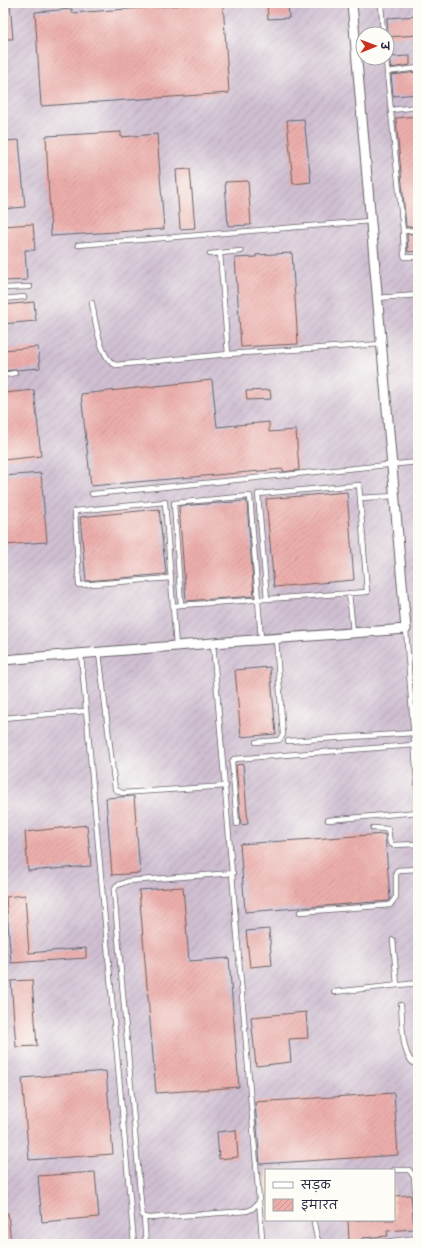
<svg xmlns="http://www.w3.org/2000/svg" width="421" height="1247" font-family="'Architects Daughter','Playpen Sans Deva',sans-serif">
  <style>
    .industrial { fill: url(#industrial-furrows); fill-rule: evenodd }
    .building { fill: url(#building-hatch) }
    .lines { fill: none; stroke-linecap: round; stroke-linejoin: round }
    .lane-casing { stroke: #6a6469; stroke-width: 6 }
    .street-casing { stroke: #6a6469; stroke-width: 11 }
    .lane { stroke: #fff; stroke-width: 4.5 }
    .street { stroke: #fff; stroke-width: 9 }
  </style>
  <defs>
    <pattern id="industrial-furrows" width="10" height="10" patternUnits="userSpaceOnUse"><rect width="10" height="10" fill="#cebed0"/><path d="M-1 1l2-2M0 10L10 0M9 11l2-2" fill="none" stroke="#b1a3b4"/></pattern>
    <pattern id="building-hatch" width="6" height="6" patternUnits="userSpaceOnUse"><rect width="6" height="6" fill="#ecaeab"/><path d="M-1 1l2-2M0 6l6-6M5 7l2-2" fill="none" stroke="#ca9594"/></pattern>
  </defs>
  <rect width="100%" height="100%" fill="#fdfcf7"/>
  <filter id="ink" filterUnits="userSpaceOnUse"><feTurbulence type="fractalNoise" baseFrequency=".025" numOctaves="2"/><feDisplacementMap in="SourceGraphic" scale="8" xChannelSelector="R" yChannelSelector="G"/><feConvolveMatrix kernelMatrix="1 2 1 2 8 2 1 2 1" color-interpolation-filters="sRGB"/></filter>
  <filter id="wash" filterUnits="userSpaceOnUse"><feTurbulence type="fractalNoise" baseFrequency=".012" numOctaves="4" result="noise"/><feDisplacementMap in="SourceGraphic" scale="16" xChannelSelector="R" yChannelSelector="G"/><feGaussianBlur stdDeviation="0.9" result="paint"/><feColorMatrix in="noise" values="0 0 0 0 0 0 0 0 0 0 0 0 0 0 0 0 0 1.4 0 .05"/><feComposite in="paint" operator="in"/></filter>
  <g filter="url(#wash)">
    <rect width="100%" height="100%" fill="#f0debf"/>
    <path class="industrial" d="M3 3H418V1244H3ZM363 34H387V58H363ZM266 1170H394V1220H266Z"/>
    <g id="blocks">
      <path class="building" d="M3 3H10L13 39H3Z
        M211 3H223L229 93 41 106 35 12 72 9V13Z
        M267 3H288L289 18 268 19Z
        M418 16V35L388 37 387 18Z
        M410 56V65L390 68V57Z
        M418 72V94L393 96 391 75Z
        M418 116V226L406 227 396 118Z
        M304 119 311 182 293 184 287 120Z
        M121 132V137L157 134 164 229 51 236 46 136Z
        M19 140 25 207 3 209V141Z
        M190 169 195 228 180 229 176 170Z
        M248 181 251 225 228 226 225 182Z
        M33 224 35 250H25L27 280 3 281V226Z
        M407 234H418V251L408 252Z
        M292 253 298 344 241 347 235 258 256 257V255Z
        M34 302 36 321 3 324V305Z
        M38 347 40 368 3 371V350Z
        M212 380 217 427 269 422V432L296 430 299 470 283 472V469L91 486 81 394Z
        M34 390 41 456 3 460V393Z
        M270 390 271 399 247 400 246 391Z
        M41 473 47 542 3 545V476Z
        M347 492 354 580 274 587 266 499Z
        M247 501 254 596 186 601 179 506Z
        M159 509 166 574 86 581 80 517Z
        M270 667 276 734 241 737 235 670Z
        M243 764 248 824 241 825 236 765Z
        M134 796 140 873 112 875 106 798Z
        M87 825 91 866 28 871 25 832Z
        M385 834 390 899 388 901 245 912 240 844Z
        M183 887 189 961 229 958 239 1087 156 1093 139 890Z
        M25 895 29 953 86 948V958L11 963 6 897Z
        M269 929 272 965 250 967 246 931Z
        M32 980 37 1046 16 1047 11 981Z
        M306 1012 308 1038 289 1039 291 1062 256 1066 251 1017Z
        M106 1071 113 1154 29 1160 22 1078Z
        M394 1093 398 1155 260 1164 255 1102Z
        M236 1130 238 1157 219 1159 217 1132Z
        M95 1172 99 1217 42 1222 38 1176Z
        M411 1195 414 1229 387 1231 388 1236 362 1238V1240L349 1241 348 1220H394V1196Z
        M3 1213H8L11 1244H3Z"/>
    </g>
  </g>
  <g filter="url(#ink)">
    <use href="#blocks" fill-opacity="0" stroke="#6a6469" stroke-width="1"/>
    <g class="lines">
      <defs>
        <path id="lane" d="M381 3 383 34
          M386 58 387 72
          M418 68 387 72 403 231 418 230
          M391 110 418 107
          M403 231 404 255 405 257H418
          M78 245 370 221
          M220 253 228 354
          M210 254 241 251
          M3 288 30 287
          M377 298 418 295
          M3 299 24 297
          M92 303C95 319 100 360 116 365L228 354 382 344
          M3 375 15 373
          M92 494 418 462
          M171 578 79 585 75 511 165 502 176 646
          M349 593 353 632
          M267 599 258 494 359 485 360 498
          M181 605 367 592 360 498 395 496
          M173 606 181 605 174 503 250 496 261 639
          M406 629 418 796
          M213 643 262 1237
          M99 653 115 789 122 793 226 786
          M81 654 134 1244
          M3 718 85 711
          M288 741 414 733
          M256 742 279 740 283 735 276 638
          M328 820 418 812
          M237 824 232 762 234 759 414 745
          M373 828 388 829 390 843 393 845 418 844
          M233 873 128 881 116 886 114 891 142 1214 144 1217 150 1218 247 1211 252 1209 259 1202
          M300 912 390 905 396 897V872L398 870 418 869
          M393 940 397 985
          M334 992 418 983
          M401 1005C403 1021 400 1060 418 1065
          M394 1170H409L414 1177 418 1228
          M144 1217 146 1244
          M314 1223 317 1238 321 1244
          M366 1244 418 1238"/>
        <path id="street" d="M3 660 213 643 406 629 352 3"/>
      </defs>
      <use href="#lane" class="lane-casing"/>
      <use href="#street" class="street-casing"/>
      <use href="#lane" class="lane"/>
      <use href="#street" class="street"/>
    </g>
  </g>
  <rect width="421" height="1247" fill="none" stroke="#fdfcf7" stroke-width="16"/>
  <rect x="265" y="1169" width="130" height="52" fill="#fdfcf7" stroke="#a5a5ac"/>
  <rect x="273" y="1182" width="20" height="6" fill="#ffffff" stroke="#a5a5ac"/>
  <text x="301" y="1189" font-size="12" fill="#22223b">सड़क</text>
  <rect x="273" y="1199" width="20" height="12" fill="url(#building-hatch)" stroke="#a5a5ac"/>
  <text x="301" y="1209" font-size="12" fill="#22223b">इमारत</text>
  <g transform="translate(375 46) rotate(89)"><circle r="19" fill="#fdfcf7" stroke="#a5a5ac"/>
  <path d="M0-3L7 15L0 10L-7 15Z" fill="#c8321e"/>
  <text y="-6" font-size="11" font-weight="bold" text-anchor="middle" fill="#22223b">उ</text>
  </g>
</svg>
